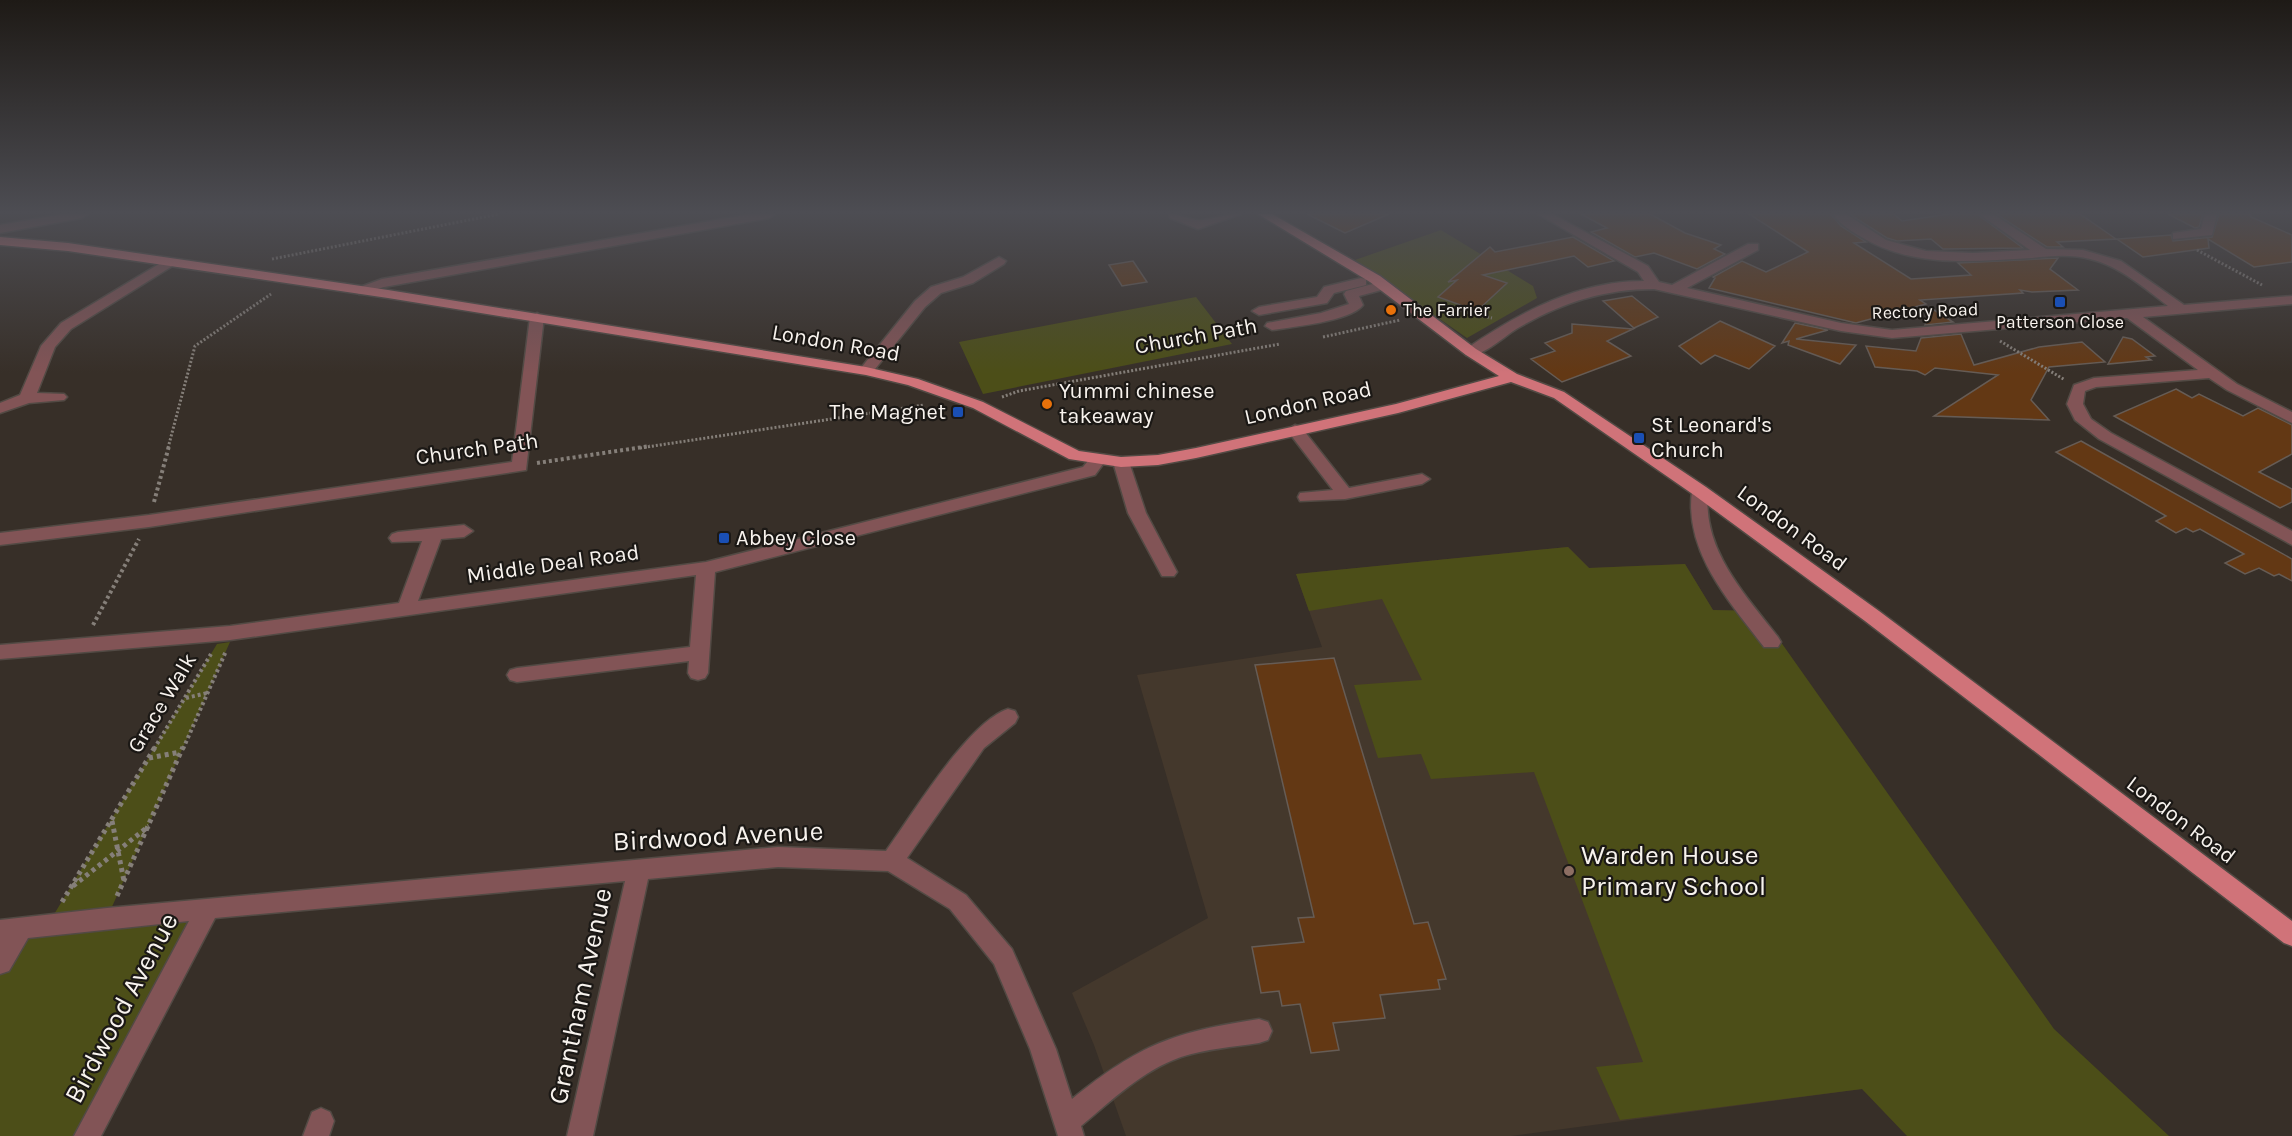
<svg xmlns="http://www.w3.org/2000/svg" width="2292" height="1136" font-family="Karla,sans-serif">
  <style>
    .built { fill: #44382c }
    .green { fill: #4c4e18 }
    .building { fill: #633814; stroke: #665c55; stroke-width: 1.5 }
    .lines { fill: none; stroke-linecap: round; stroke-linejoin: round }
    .minor-casing { stroke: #524a44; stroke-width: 3 }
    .major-casing { stroke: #524a44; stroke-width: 3 }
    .path-far2 { stroke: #857f79; stroke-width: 3; stroke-dasharray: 2 2; stroke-linecap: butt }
    .path-far1 { stroke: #857f79; stroke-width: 4; stroke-dasharray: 3 3; stroke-linecap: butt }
    .path { stroke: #857f79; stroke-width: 5; stroke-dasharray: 4 4; stroke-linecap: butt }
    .minor { fill: #825456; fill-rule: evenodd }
    .major { fill: #d07379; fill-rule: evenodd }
    .transit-dot { fill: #1a4fb4; stroke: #1b1815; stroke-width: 2 }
    .food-dot { fill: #e8710a; stroke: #1b1815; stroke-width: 2 }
    .education-dot { fill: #8d6e63; stroke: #1b1815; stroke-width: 2 }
    .labels { text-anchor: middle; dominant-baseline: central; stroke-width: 4.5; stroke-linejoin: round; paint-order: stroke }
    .far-poi-label { font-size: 18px; fill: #f8f3ee; stroke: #1b1815; text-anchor: start }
    .far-street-label { font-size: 18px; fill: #f8f3ee; stroke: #1b1815 }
    .street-label { font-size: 22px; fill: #f8f3ee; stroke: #1b1815 }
    .poi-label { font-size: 22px; fill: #f8f3ee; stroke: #1b1815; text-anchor: start }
    .near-street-label { font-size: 27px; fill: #f8f3ee; stroke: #1b1815 }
    .near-poi-label { font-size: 27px; fill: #f8f3ee; stroke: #1b1815; text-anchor: start }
  </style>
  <rect width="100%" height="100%" fill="#372f28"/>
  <path class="built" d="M1568 547 1589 568 1685 564 1713 610 1759 611 1862 1089 1511 1136H1126L1094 1045 1072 993 1208 918 1137 675 1322 647 1296 574Z"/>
  <path class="green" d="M1441 230 1533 286 1537 298 1467 338 1355 260Z
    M1196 297 1232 344 983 394 959 342Z
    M1568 547 1589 568 1685 564 1713 610 1759 611 2054 1029 2169 1136H1907L1862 1089 1620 1120 1596 1067 1643 1062 1534 772 1431 779 1421 754 1378 758 1354 685 1422 680 1382 599 1309 611 1296 574Z
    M230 642 107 918 208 909 87 1136H0V963L21 929 47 926 217 644Z"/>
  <path class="building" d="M1307 214H1389L1345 233Z
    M1581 214H1650L1685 233 1721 245 1714 249 1725 254 1697 269 1654 253 1635 257 1591 232 1607 228Z
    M1749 214H1831L1841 226 1866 242 1854 243 1911 279 1971 275 1958 263 2058 258 2050 269 2078 290 2032 292 2020 290 2023 293 1920 300 1926 304 1856 323 1709 288 1715 278 1713 277 1742 261 1766 272 1808 252Z
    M1849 214H1894L1902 221 1949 214H1977L2023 248 1943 249 1931 239 1897 241 1887 238Z
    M1996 214H2080L2116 239 2057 242 2063 247H2047Z
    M2168 214H2203L2199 227 2195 228Z
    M2219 214H2250L2251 217 2292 235V262L2254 267 2208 239 2209 248 2143 257 2117 239 2171 235 2173 241 2212 237Z
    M1573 237 1614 261 1588 267 1574 256 1483 275 1507 283 1477 311 1438 297 1457 280 1448 282 1490 247 1495 252Z
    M1133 261 1147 282 1122 286 1109 265Z
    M1632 296 1658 317 1634 328 1603 301Z
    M1931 308 1953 322 1925 325Z
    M1720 321 1775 346 1749 369 1715 355 1701 364 1679 346Z
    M1795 323 1828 330 1796 339 1856 345 1840 364 1788 345 1789 341 1782 343Z
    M1572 324 1633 329 1607 341 1631 356 1562 382 1531 359 1555 351 1545 343 1572 333Z
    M1961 334 1974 365 2039 347 2082 342 2105 362 2049 367 2031 400 2049 420 1934 416 1998 375 1935 368 1925 375 1917 371 1875 367 1866 346 1916 351 1921 338Z
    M2123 337 2132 339 2155 356 2146 357 2151 360 2108 364Z
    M2176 389 2192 398 2199 394 2243 416 2258 408 2292 425V454L2259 472 2292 489V502L2280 508 2114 416Z
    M2081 441 2292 559V581L2279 574 2274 576 2259 568 2245 574 2225 563 2244 554 2200 529 2193 532 2186 528 2176 533 2156 521 2166 516 2056 452Z
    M1334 658 1414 924 1428 922 1446 979 1438 980 1440 989 1380 995 1385 1018 1333 1023 1339 1050 1311 1053 1300 1004 1282 1006 1279 991 1261 993 1252 947 1304 942 1298 918 1314 917 1255 665Z"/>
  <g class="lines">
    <defs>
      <path id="minor" d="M64 214H88L82 218 0 233V225Z
        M750 214H775L769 218 384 287 359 294 352 290 382 279Z
        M1169 214C1180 214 1187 219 1197 220 1206 222 1226 213 1241 214L1198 229 1170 218Z
        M1538 214H1552L1648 266 1659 282 1672 285 1748 244H1758V250L1687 288 1841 323 1892 330 2168 306C2144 288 2120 266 2090 259 2071 254 2050 256 2031 258 1974 261 1916 268 1865 239 1854 233 1839 224 1833 214H1846L1886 240 1926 251 1973 253 2030 250 1979 214H1993L2046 249 2083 250 2121 261 2184 305 2292 296V304L2143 317 2237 384 2292 412V423L2227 390 2209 378 2096 387 2085 391 2083 404 2091 419 2111 433 2292 531V545L2099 439 2075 420 2067 404 2074 385 2094 378 2198 370 2127 318 1892 338 1841 331 1654 289C1604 289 1561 303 1518 328 1504 336 1481 359 1466 355L1464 352 1466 349C1520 312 1578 281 1644 281L1638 272Z
        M2205 214H2217L2212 235 2173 239V233L2201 229Z
        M999 257 1006 261 1004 264 973 283 941 293 925 307 871 374H861L859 371 861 368 915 301 931 287 963 277Z
        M169 258 176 262 174 265 71 329 55 347 37 393 64 394 67 397 64 400 29 403 0 413V403L20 395 41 346 61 323Z
        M1361 278 1366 279V285L1334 293 1327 303 1259 315 1252 311 1259 307 1317 297 1324 287Z
        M1384 281 1391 285 1389 288 1359 296 1363 305C1351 321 1293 327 1272 330L1265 326 1267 323 1321 313 1349 304 1344 294 1346 291Z
        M537 313 544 317 526 470 149 527 0 545V533L149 515 512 462 530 317Z
        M1295 425 1301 427 1349 488 1422 474 1430 479 1422 484 1345 499 1300 501 1298 497 1300 493 1333 490 1287 430Z
        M1098 455 1106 460 1095 475 715 572 708 673 705 678 698 680 691 678 688 673 689 661 517 682 510 680 507 675 510 670 517 668 690 647 696 575 230 640 0 659V645L230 626 399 603 422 541 392 542 389 538 392 534 398 532 464 525 473 531 464 537 441 539 418 601 706 562 1083 467 1092 456Z
        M1121 457 1129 462 1146 513 1177 572 1174 576H1162L1128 513 1113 462Z
        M1700 486 1708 491C1702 550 1744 593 1778 637L1781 642 1778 647H1764C1729 601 1684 552 1692 491Z
        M1008 709 1015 711 1018 717 1015 723 984 748 907 858 966 895 1012 949 1056 1049 1072 1099C1140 1044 1174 1032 1259 1019L1268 1022 1272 1031 1268 1040 1259 1043C1233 1047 1206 1049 1181 1057 1143 1070 1111 1101 1081 1126L1084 1136H1058L1030 1049 994 964 950 909 888 871 778 867 648 879 593 1136H567L625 881 215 918 101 1136H74L189 921 28 938 9 971 0 974V920L107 908 778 847 886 851C912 815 968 722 1008 709Z
        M321 1108 330 1112 334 1121 329 1136H303L312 1112Z"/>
      <path id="major" d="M1258 214H1272L1380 276 1476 349 1517 374 1564 392 1706 487 1879 611 2292 921V946L2284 943 1865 621 1694 495 1554 398 1511 382 1398 413 1196 458 1158 465 1121 467 1069 459 973 408 908 385 866 375 388 298 68 251 0 245V237L68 243 388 290 866 367 918 379 983 402 1079 451 1121 457 1158 455 1196 448 1396 404 1499 376 1466 355 1370 282Z"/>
    </defs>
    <use href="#minor" class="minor-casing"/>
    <use href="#major" class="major-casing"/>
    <path class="path-far2" d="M2197 250 2262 285
      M272 259 499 214
      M1445 311 1449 308 1492 318
      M1323 337 1400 320
      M2000 341 2065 380
      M1002 397 1019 391 1280 344
      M168 448 195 346 271 294
      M640 448 924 405"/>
    <path class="path-far1" d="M537 463 650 446
      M154 502 169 446
      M93 625 139 539
      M186 698 207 693
      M154 749 211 654
      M183 749 226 651"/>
    <path class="path" d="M149 758 180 752
      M112 821 124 881
      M73 886 149 826
      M117 896 183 747
      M62 902 155 747"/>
    <use href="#minor" class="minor"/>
    <use href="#major" class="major"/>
  </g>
  <linearGradient id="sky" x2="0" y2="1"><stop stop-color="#1e1a16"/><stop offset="0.57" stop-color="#4d4d53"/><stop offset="1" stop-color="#4d4d53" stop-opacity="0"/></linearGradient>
  <rect width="2292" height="373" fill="url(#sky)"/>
  <g class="transit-dot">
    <rect x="2054" y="296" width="12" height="12" rx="3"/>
    <rect x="952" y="406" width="12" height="12" rx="3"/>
    <rect x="1633" y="432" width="12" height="12" rx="3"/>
    <rect x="718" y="532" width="12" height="12" rx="3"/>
  </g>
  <g class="food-dot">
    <circle cx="1391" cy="310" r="6"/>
    <circle cx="1047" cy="404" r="6"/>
  </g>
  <circle class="education-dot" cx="1569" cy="871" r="6"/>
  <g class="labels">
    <g class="far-poi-label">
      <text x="1403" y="310">The Farrier</text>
      <text x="2060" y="322" text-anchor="middle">Patterson Close</text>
    </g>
    <g class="far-street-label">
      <text transform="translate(1925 311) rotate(-2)">Rectory Road</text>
    </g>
    <g class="street-label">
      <text transform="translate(1196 336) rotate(-10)">Church Path</text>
      <text transform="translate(836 343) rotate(10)">London Road</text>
      <text transform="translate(1308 403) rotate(-13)">London Road</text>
      <text transform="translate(477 449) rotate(-8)">Church Path</text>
      <text transform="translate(1792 528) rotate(36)">London Road</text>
      <text transform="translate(553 564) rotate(-8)">Middle Deal Road</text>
      <text transform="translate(162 703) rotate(-59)">Grace Walk</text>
      <text transform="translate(2181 820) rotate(37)">London Road</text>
    </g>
    <g class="poi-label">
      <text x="1059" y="391">Yummi chinese<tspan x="1059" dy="25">takeaway</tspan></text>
      <text x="946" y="412" text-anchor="end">The Magnet</text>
      <text x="1651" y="425">St Leonard's<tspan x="1651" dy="25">Church</tspan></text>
      <text x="736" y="538">Abbey Close</text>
    </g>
    <g class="near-street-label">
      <text transform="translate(718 836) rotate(-3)">Birdwood Avenue</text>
      <text transform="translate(580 996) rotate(-78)">Grantham Avenue</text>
      <text transform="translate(121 1008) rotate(-62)">Birdwood Avenue</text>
    </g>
    <g class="near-poi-label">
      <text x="1581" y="855">Warden House<tspan x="1581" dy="31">Primary School</tspan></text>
    </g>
  </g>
</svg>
